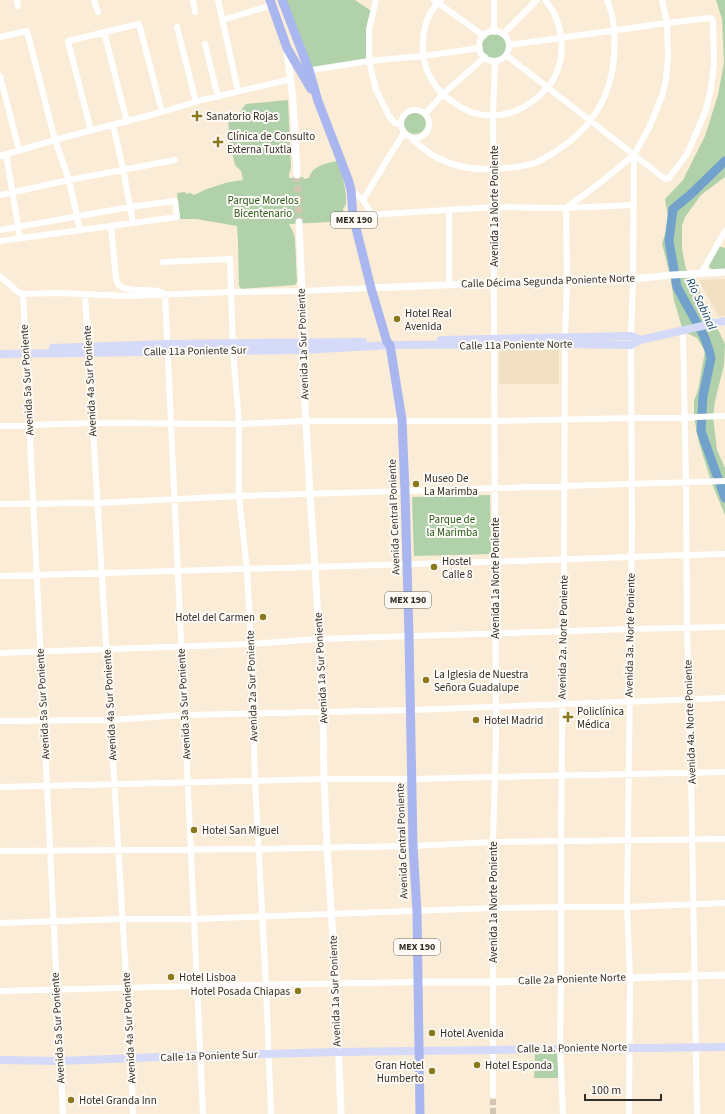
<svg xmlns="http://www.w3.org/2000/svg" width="725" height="1114" font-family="'Source Sans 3',sans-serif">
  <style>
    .built { fill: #f2e0c3 }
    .green { fill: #b0d1a9 }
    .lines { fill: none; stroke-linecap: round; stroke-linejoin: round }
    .river { stroke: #72a2cb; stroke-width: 9 }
    .minor-tunnel { stroke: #d2c6b3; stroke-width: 6; stroke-dasharray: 6 3; stroke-linecap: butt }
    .tertiary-tunnel { stroke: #d2c6b3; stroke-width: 7; stroke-dasharray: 7 3.5; stroke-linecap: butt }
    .minor { stroke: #fff; stroke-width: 6 }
    .tertiary { stroke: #fff; stroke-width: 7 }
    .secondary { stroke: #d4daf7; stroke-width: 8 }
    .primary { stroke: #a9b6ef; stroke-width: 9 }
    .poi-dot { fill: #8c781c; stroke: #fefbf7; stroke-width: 1.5 }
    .labels { text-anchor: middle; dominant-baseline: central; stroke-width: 4; stroke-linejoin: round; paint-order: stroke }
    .shield { fill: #fefbf7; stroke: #706c65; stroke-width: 1 }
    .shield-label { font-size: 10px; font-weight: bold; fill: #332e26 }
    .poi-label { font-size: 11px; fill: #332e26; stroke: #fefbf7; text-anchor: start }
    .park-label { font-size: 11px; fill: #275918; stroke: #fefbf7 }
    .street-label { font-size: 11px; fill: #332e26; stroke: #fefbf7 }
    .water-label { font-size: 12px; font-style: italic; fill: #124a72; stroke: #fefbf7 }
  </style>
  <rect width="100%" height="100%" fill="#faecd6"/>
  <path class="built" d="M725 279V316H718L699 280Z
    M499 349H559V384H499Z"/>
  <path class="green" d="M283 0H355L373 12 369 61 309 70Z
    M716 0H725V177L701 195 685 217 682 225V249L686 269 691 274 725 344 724 365 715 401 713 416 717 450 725 468V515L712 484 699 443 694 417V401L698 390 705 351 697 338 683 331 674 300 670 275 662 244 665 234 668 217 665 199 683 180 705 136 718 95 724 63 722 19Z
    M482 46a12 12 0 1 1 24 0a12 12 0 1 1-24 0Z
    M288 100 291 168 289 174V178L303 177 304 179 309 178C313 165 325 164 337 161L343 177 346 196V204L343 209 344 217 331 218 330 222 289 224 294 234 295 239 297 282 295 285 242 289 239 286 238 241 237 226 196 219H180L177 193 185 192 186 194 190 193 194 195C207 188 229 181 243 180L241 171 235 165 233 156 230 144 228 119 229 116 239 113 246 104Z
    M404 123a11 11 0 1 1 22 0a11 11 0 1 1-22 0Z
    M718 246 725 248V271L712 270 708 265Z
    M490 495 491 554 414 556 412 497Z
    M535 1051H558V1078H534Z"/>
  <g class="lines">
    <path class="river" d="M725 161 690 195 673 209 669 241 677 287 704 336 709 350 711 358 703 396 701 431 725 498"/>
    <path class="minor-tunnel" d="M493 1114V1095"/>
    <path class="tertiary-tunnel" d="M297 175 299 222"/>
    <path class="minor" d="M17 0 18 6
      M94 0 98 12
      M193 0 195 12
      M218 0 238 91
      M376 0 369 29V61L376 90 389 116 395 123 401 124
      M434 0 484 36
      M441 0C425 14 422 33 423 52 423 68 434 87 446 97 456 104 466 112 478 114 504 120 529 108 546 89 549 85 554 80 556 74 564 58 563 35 556 18 554 11 549 5 545 0
      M223 20 272 5
      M177 27 196 102
      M479 46a15 15 0 1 1 30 0a15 15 0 1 1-30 0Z
      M104 32 127 122
      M494 32V0
      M503 34 537 0
      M0 37 27 31 55 140 69 180 80 230
      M205 44 218 97
      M506 55 665 179 669 178 687 154 706 110 711 88 714 64 713 21 712 19 710 18 667 23 509 45
      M306 71 369 61 423 56 480 48
      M0 76 19 150
      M401 124a14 14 0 1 1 28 0a14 14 0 1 1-28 0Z
      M425 114 443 94 485 57
      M113 125 123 169 133 223
      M91 131 68 41 139 24 162 112
      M412 138 414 141C421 146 428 153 436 157 458 169 483 171 507 168 516 167 526 166 534 163 542 160 549 156 556 151 590 130 611 98 614 57 615 38 615 18 607 0
      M6 154 20 238
      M0 156 58 139 162 112 202 100 291 79
      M351 190 363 200 373 216
      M0 195 69 180 175 160
      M363 200 390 155 404 133
      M566 208 601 182 634 155 649 128 662 96 666 80 668 56 667 23 662 0
      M353 216 494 207 566 208 634 205
      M111 226 116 279C117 281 117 283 119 285 126 294 153 286 165 294L203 1114
      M0 230 130 207 175 201 177 217 0 241
      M163 262 230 259 233 350 239 424V496L247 570 251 644 255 781 266 985 271 1114
      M701 274 725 231
      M0 276 19 293 23 294 58 293 127 296 232 292 302 291 371 288
      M449 285V210
      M23 294 63 1114
      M85 295 131 1059 133 1114
      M683 331 686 483 687 628 691 773 697 1114
      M0 426 93 423 239 424 306 421H495L632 418H685L697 417 725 416
      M0 504 98 503 239 496 725 481
      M0 576C149 572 299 567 448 563 540 561 633 556 725 554
      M0 653 251 644 319 639 631 629 725 627
      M0 721 111 720 184 715 411 710 725 698
      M0 787 324 779H412L495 777 725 772
      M0 851 259 849 413 846 493 842 725 839
      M0 923 123 919H194L493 908 561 907H627L725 903
      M0 991 197 986 418 982
      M493 1095V842L496 739 493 116 495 61
      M563 1114 560 1049 561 980V841L564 559 565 337 567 280 566 208
      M629 1114 630 977 627 907 632 527 631 336 633 279 634 155"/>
    <path class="tertiary" d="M287 50 293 101 297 175
      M299 222 302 291V356L306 421 310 495 315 566 323 711 324 779 327 847 336 984 341 1114
      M371 288 567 280 633 279 672 275 725 272
      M418 982H493L725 975"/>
    <path class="secondary" d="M441 340 631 336 634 337 640 340
      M53 348 167 344 363 342
      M0 354 301 350 390 345 565 344 631 345 640 340 725 321
      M0 1060 60 1061 185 1056 338 1052 725 1047"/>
    <path class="primary" d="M270 0 287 48 311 89
      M282 0 309 70 318 101 348 179 351 190 353 216 371 288 387 342 390 345 402 420 405 492 409 636 413 846 417 912 420 1114"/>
  </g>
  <g class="poi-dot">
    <path d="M195 110h4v4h4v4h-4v4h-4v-4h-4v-4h4z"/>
    <path d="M216 136h4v4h4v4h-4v4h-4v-4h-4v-4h4z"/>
    <circle cx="397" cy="319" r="4"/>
    <circle cx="416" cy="484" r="4"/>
    <circle cx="434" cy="567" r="4"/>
    <circle cx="263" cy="617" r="4"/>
    <circle cx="426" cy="680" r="4"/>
    <path d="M566 711h4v4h4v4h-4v4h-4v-4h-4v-4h4z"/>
    <circle cx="476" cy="720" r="4"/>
    <circle cx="194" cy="830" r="4"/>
    <circle cx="171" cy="977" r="4"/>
    <circle cx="298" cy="991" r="4"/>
    <circle cx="432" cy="1033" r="4"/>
    <circle cx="477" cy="1065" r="4"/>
    <circle cx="432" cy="1071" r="4"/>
    <circle cx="71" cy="1100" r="4"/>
  </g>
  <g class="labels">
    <g class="shield">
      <rect x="331" y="212" width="46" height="16" rx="3"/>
      <rect x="385" y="592" width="46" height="16" rx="3"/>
      <rect x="394" y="939" width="46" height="16" rx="3"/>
    </g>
    <g class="shield-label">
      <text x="354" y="220">MEX 190</text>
      <text x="408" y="600">MEX 190</text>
      <text x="417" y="947">MEX 190</text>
    </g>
    <g class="poi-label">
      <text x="206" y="116">Sanatorio Rojas</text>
      <text x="227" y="136">Clínica de Consulto<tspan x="227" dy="13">Externa Tuxtla</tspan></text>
      <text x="405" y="313">Hotel Real<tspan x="405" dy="13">Avenida</tspan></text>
      <text x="424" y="478">Museo De<tspan x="424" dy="13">La Marimba</tspan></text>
      <text x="442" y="561">Hostel<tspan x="442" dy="13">Calle 8</tspan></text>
      <text x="255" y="617" text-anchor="end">Hotel del Carmen</text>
      <text x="434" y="674">La Iglesia de Nuestra<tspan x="434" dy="13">Señora Guadalupe</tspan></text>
      <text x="577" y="711">Policlínica<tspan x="577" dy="13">Médica</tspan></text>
      <text x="484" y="720">Hotel Madrid</text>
      <text x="202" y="830">Hotel San Miguel</text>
      <text x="179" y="977">Hotel Lisboa</text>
      <text x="290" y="991" text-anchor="end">Hotel Posada Chiapas</text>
      <text x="440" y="1033">Hotel Avenida</text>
      <text x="424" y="1065" text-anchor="end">Gran Hotel<tspan x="424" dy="13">Humberto</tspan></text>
      <text x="485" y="1065">Hotel Esponda</text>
      <text x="79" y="1100">Hotel Granda Inn</text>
    </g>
    <g class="park-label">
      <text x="263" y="200">Parque Morelos<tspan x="263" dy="13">Bicentenario</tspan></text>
      <text x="452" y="519">Parque de<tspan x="452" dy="13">la Marimba</tspan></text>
    </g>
    <g class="street-label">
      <text transform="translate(494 206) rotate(-90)">Avenida 1a Norte Poniente</text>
      <text transform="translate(548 281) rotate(-2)">Calle Décima Segunda Poniente Norte</text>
      <text transform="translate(303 344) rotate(-92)">Avenida 1a Sur Poniente</text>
      <text transform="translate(516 345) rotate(-1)">Calle 11a Poniente Norte</text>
      <text transform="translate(195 351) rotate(-1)">Calle 11a Poniente Sur</text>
      <text transform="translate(27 380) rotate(-93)">Avenida 5a Sur Poniente</text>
      <text transform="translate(90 381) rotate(-93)">Avenida 4a Sur Poniente</text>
      <text transform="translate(394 517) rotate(-92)">Avenida Central Poniente</text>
      <text transform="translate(495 578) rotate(-90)">Avenida 1a Norte Poniente</text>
      <text transform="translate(630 635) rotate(-89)">Avenida 3a. Norte Poniente</text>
      <text transform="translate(563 637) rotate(-89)">Avenida 2a. Norte Poniente</text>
      <text transform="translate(321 668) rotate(-93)">Avenida 1a Sur Poniente</text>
      <text transform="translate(252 686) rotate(-92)">Avenida 2a Sur Poniente</text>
      <text transform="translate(43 704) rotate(-93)">Avenida 5a Sur Poniente</text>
      <text transform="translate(184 704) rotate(-93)">Avenida 3a Sur Poniente</text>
      <text transform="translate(110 705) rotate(-93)">Avenida 4a Sur Poniente</text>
      <text transform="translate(690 722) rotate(-92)">Avenida 4a. Norte Poniente</text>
      <text transform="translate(402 841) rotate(-92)">Avenida Central Poniente</text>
      <text transform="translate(493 902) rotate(-90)">Avenida 1a Norte Poniente</text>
      <text transform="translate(572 979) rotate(-2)">Calle 2a Poniente Norte</text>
      <text transform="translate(335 991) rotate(-92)">Avenida 1a Sur Poniente</text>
      <text transform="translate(58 1028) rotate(-93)">Avenida 5a Sur Poniente</text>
      <text transform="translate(129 1028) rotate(-93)">Avenida 4a Sur Poniente</text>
      <text transform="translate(572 1048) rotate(-1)">Calle 1a. Poniente Norte</text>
      <text transform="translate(209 1056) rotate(-2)">Calle 1a Poniente Sur</text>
    </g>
    <g class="water-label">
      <text transform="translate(701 304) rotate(65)">Río Sabinal</text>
    </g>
  </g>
  <path d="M585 1094v6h76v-6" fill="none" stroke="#332e26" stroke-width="2"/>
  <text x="591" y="1094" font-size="12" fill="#332e26" stroke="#fefbf7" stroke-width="3" paint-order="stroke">100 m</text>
</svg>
